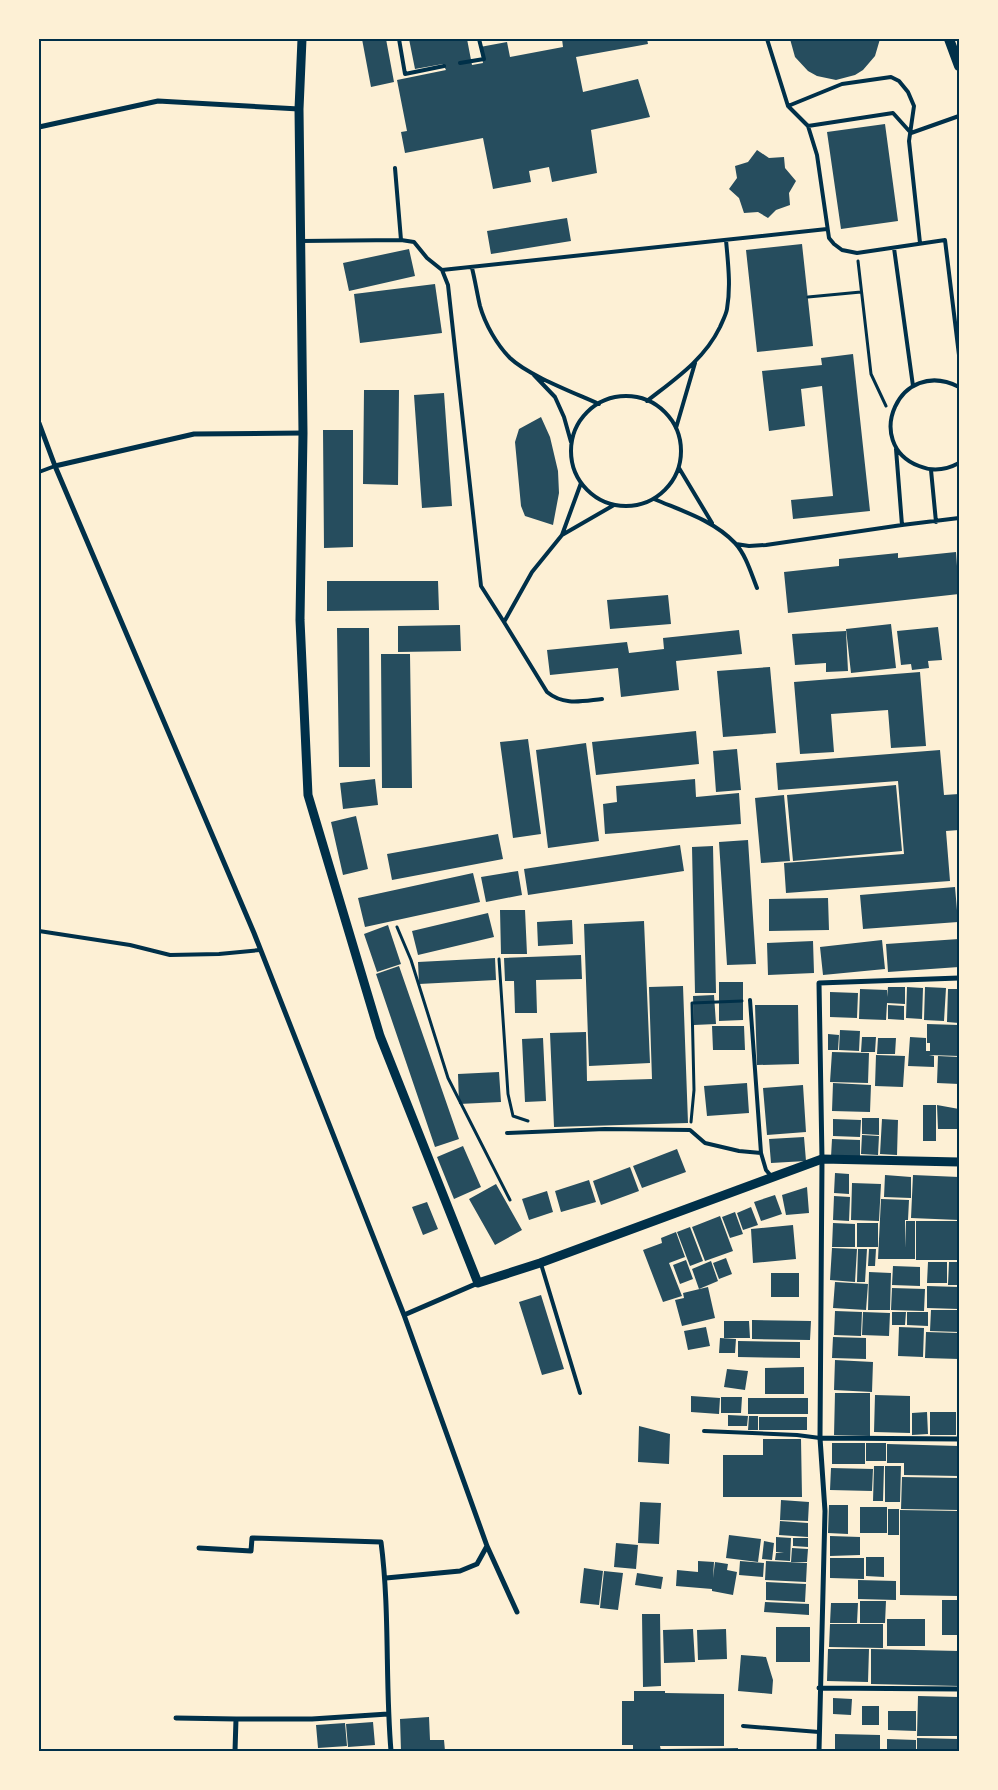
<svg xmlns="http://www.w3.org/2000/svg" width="998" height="1790" font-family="'Public Sans',sans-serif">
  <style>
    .building { fill: #264d5e }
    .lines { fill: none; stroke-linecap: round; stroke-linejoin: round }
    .path { stroke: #003049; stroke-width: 3 }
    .service { stroke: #003049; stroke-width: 4 }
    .minor { stroke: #003049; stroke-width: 5 }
    .tertiary { stroke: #003049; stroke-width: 9 }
    .secondary { stroke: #003049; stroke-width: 10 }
    .neatline { fill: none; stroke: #003049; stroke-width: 2 }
  </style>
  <rect width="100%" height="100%" fill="#fdf0d5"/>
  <path class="building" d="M362 39H386L394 82 371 87Z
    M409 39H467L472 65 483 63 480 47 507 42 510 57 563 47 562 39H647L648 44 576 57 583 92 638 79 650 117 591 130 597 173 552 182 549 167 529 171 531 182 493 189 483 138 405 153 401 132 407 131 397 80 446 70 443 64 415 69Z
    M790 39H880L875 56 863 70 855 75 836 80 817 76 808 71 795 57Z
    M885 124 898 221 841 229 827 132Z
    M757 150 769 158 784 157 785 168 796 181 789 193 790 205 776 210 768 218 758 212 744 213 739 198 729 189 737 178 735 166 748 162Z
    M567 218 571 241 491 254 487 231Z
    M802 244 813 346 757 352 746 250Z
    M409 249 415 276 349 291 343 263Z
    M435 284 442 333 360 343 354 294Z
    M853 354 870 511 793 519 791 500 833 496 822 386 801 389 805 426 769 431 762 371 822 365 821 358Z
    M364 390H399L398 485 363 484Z
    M444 393 452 506 422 508 414 395Z
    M541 417 550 437 558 471 559 493 553 525 525 516 521 506 515 442 519 429Z
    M323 430H353V547L324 548Z
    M956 552 959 594 788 613 784 572 839 566V559L898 553V558Z
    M327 581H438L439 610 327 611Z
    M668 595 671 624 610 629 607 600Z
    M891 624 896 668 851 673 846 629Z
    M460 625 461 651 398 652V626Z
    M938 627 942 660 928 661 929 668 912 670 911 664 901 665 897 631Z
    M337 628H369L370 767H339Z
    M739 630 742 654 676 661 679 690 621 697 618 668 550 675 547 650 627 642 629 653 664 649 663 638Z
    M846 631 848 671 826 672V663L795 665 792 634Z
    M381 654H410L412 788H382Z
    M770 667 776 733 723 737 717 671Z
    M920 672 926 746 891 748 888 710 831 714 834 752 800 754 794 682Z
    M696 731 699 764 596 775 592 742Z
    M528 739 541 834 513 838 500 742Z
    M586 743 599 841 548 848 536 750Z
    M737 749 741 790 716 792 713 751Z
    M940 750 944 795 959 794V830L946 831 950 881 786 893 784 863 904 854 898 781 778 790 776 763Z
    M375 779 378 805 343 809 340 783Z
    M695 779 696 797 739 793 741 824 605 834 603 804 617 802 616 786Z
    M896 785 902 851 793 861 787 795Z
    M784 795 790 861 761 863 755 798Z
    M356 816 368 869 343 875 331 822Z
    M498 834 503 859 392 880 387 854Z
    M748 840 756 964 727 965 719 842Z
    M680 845 684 871 528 895 524 869Z
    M713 846 716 993H695L692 847Z
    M518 871 522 895 486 902 481 877Z
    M473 873 480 902 365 927 358 898Z
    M955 887 958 922 863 929 860 895Z
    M828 898 829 930 769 931V899Z
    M500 910H525L527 954H501Z
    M488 913 494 937 418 955 412 931Z
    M572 920 573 944 538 946 537 922Z
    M644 921 650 1063 589 1066 584 924Z
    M388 925 401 964 377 972 364 934Z
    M959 939V967L888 972 886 944Z
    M882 940 885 969 823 975 820 947Z
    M813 941 814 973 768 975 767 943Z
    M581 955 582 979 536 980 537 1013H515L514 981H505L504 958Z
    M495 958 496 980 419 984 418 962Z
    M399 966 459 1139 435 1147 376 974Z
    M719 982H743V1020L719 1021Z
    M683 986 688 1123 554 1127 550 1033 586 1032 587 1081 652 1079 649 987Z
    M888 987H905V1004L887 1003 886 1020 859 1019 860 989 887 990V997Z
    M907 987 923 988 922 1019 906 1018Z
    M925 987 946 988 944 1021 924 1020Z
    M948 989H959V1023L947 1022Z
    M830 992 858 993 857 1018 830 1017Z
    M714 995 716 1024 694 1025 693 996Z
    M755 1005H798L799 1064 757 1065Z
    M888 1005 904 1006V1020L888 1019Z
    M927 1024 959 1025V1056L929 1055 934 1056V1067L908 1066 910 1037 926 1038V1051H930V1043H927Z
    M712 1026H744L745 1050H713Z
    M840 1030 860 1031 859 1051 839 1050Z
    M828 1034 839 1035 838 1050H828Z
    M862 1037H876L875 1052H861Z
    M543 1038 546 1101 525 1102 522 1039Z
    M878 1038H896L895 1054H877Z
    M832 1052 869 1053 868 1083 830 1082Z
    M876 1055 905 1056 903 1087 875 1086Z
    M938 1056 959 1057V1084L937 1083Z
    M499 1072 501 1102 459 1104 458 1074Z
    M747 1083 749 1113 707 1116 704 1086Z
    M833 1083 871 1085 870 1112 832 1111Z
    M803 1085 806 1132 767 1135 763 1088Z
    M923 1105H936V1141H923Z
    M937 1105 959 1109V1129H938Z
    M862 1118H879V1135L862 1134Z
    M833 1119 861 1120 860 1137 833 1136Z
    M882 1119 898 1120 897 1155 880 1154Z
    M862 1135 879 1136 878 1155 861 1154Z
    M804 1137 806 1161 771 1163 769 1139Z
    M832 1139 860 1140V1158L831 1157Z
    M463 1146 481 1187 454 1199 437 1157Z
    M677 1149 686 1172 642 1188 633 1166Z
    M630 1167 639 1191 601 1205 593 1181Z
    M835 1173 849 1174V1194L834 1193Z
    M885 1175 911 1177V1198L884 1197Z
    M913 1175 959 1177V1220L911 1218Z
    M589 1180 596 1202 561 1212 555 1191Z
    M852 1183 881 1184 879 1221 851 1220Z
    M496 1184 522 1230 495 1245 469 1199Z
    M807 1187 809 1213 786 1215 782 1195Z
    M547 1191 553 1212 529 1220 522 1199Z
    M775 1195 782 1214 761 1221 754 1202Z
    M834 1196 850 1197 849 1221 833 1220Z
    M881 1199 909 1200 908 1220H905V1248L906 1221H915V1259H878Z
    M427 1202 438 1229 423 1235 412 1207Z
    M751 1207 758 1225 743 1230 737 1213Z
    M735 1212 743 1234 730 1238 722 1217Z
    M720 1216 733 1251 705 1261 692 1227Z
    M916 1221H959V1260H916Z
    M833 1223 855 1224V1247H832Z
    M857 1223H878V1247H857Z
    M793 1225 796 1259 753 1263 751 1229Z
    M690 1227 703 1261 690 1266 677 1232Z
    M676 1232 685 1257 669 1263 682 1296 663 1302 643 1250 662 1243 661 1238Z
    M832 1248 857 1249 855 1282 830 1280Z
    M858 1249H867L865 1282H857Z
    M869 1249H876L875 1266H868Z
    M726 1258 732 1274 719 1279 713 1263Z
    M686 1260 693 1279 680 1284 673 1265Z
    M711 1261 718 1281 699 1289 692 1269Z
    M928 1262H947V1283H927Z
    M949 1262H959V1285H948Z
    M893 1266 920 1267V1286L892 1285Z
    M869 1272 891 1273 890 1310H868Z
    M771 1273H799V1297H771Z
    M835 1282 868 1284 866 1310 833 1308Z
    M927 1286 959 1287V1309L927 1308Z
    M708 1287 715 1318 682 1326 675 1300 684 1298 683 1293Z
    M892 1288 925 1289 924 1311 891 1310Z
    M541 1295 564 1369 542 1375 519 1302Z
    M931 1310H959V1332L930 1331Z
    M835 1311 862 1312 861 1336 834 1335Z
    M863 1312 890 1313 889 1336 862 1335Z
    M892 1312H906L905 1325H892Z
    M907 1312H928V1326L907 1325Z
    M752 1320 811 1321 810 1340 752 1339Z
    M724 1321H749L750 1338H724Z
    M706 1327 710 1346 688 1350 684 1331Z
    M899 1327 924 1328 923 1357 898 1356Z
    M926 1332 959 1333V1359L925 1358Z
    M833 1337 866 1338V1359L832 1358Z
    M720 1338 736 1339 735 1353H719Z
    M738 1341 800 1342V1358L738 1357Z
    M835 1360 873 1362 872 1392 834 1390Z
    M804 1367V1394H765V1368Z
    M727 1369 748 1371 745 1390 724 1387Z
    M835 1393H870V1436L834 1435Z
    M875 1395 910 1396V1433L874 1432Z
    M691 1396 720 1398 719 1414 691 1412Z
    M721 1397H742L741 1413H721Z
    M748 1398H808V1414H748Z
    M927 1412 928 1434 912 1435V1413Z
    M930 1412H956V1435H930Z
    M728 1415 748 1416 747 1426H728Z
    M749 1416H758V1430H748Z
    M759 1417H807V1430H759Z
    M639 1426 670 1434 669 1464 638 1462Z
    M763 1439H801L802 1497H723V1455H763Z
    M832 1443H865V1464H832Z
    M866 1443H886V1461H866Z
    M887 1444 959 1446V1476L904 1475V1463H887Z
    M874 1466H884L883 1501H873Z
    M885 1466H901L900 1502H885Z
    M831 1468 873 1469 872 1491 830 1490Z
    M902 1477 959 1478V1510L901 1509Z
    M781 1500 809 1502 808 1521 780 1520Z
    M640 1502 661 1503 659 1544 638 1543Z
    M829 1505H848V1534L828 1533Z
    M860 1507H887V1533H860Z
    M888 1509H899V1535H888Z
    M900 1510 959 1511V1596L900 1595Z
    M780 1521 808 1523V1537L779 1535Z
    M729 1535 761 1539 758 1562 726 1558Z
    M830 1536 860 1537V1555L830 1556Z
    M776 1537 791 1538 790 1561 775 1560 776 1553 784 1552H776Z
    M793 1538H808V1547L793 1546Z
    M764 1541 774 1543 772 1560 762 1559Z
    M616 1543 638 1545 636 1569 614 1567Z
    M792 1548 808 1549 807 1562H791Z
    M866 1557H884V1577L866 1576Z
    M830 1558H864V1579L830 1578Z
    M698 1561 714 1562 713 1578 715 1562 728 1564 727 1570 737 1572 733 1595 712 1591V1589L676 1586 677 1570 698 1572Z
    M740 1561 764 1563 763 1577 739 1575Z
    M766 1561 807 1563 806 1582 765 1580Z
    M584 1568 603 1571 599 1605 580 1603Z
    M604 1571 623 1573 618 1610 600 1608Z
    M637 1573 663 1577 661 1589 635 1585Z
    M858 1580 896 1581V1600L858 1599Z
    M766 1582 806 1584 805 1602 766 1600Z
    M942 1600H959V1635H942Z
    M860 1601H886L885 1623H860Z
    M765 1602 809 1604V1615L764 1612Z
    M831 1603H858L857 1623H830Z
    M642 1614H660L661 1686 643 1687Z
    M887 1619H925V1646H887Z
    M830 1624H883V1648L829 1647Z
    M776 1627H810V1662H776Z
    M693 1629 695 1662 664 1663 663 1630Z
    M726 1629 727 1659 698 1660 697 1630Z
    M828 1649H869L868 1682 827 1681Z
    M871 1649 959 1651V1686L871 1684Z
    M741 1655 766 1657 773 1680 772 1694 738 1691Z
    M634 1691H665V1693L724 1694V1746H660L661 1751H633V1745H622V1701H634Z
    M918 1696 959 1697V1736H917Z
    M833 1698 852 1699 851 1715 833 1714Z
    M862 1706H879V1725H862Z
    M888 1711H916V1731L888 1730Z
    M429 1717 430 1740H444L445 1751H401L400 1719Z
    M373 1722 375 1745 348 1747 346 1724Z
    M345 1723 347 1746 318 1748 316 1725Z
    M835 1734 880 1735V1751H835Z
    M917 1738 959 1739V1751H917Z
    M887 1739 916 1740V1751H887Z
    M738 1748V1751H666V1749Z"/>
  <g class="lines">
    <path class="path" d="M858 261 871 374 886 406
      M808 297 861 292
      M397 927 411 960 448 1078 510 1200
      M499 959 508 1094 513 1116 528 1121
      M691 1122 694 1090 692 1003 742 1001"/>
    <path class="service" d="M399 39 405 74 444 66
      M767 39 788 106 808 126 817 155 829 238 834 244 842 250 857 253 945 240 959 355
      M460 63 484 59 479 39
      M788 106 842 84 891 77 899 81 908 92 914 106 909 141 920 243
      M808 126 893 113 911 133 959 116
      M395 168 401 240 414 242 427 258 442 270 827 229
      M301 241 401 240
      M894 248 913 386
      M472 268C475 280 477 293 480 306 485 324 497 345 510 358 529 376 575 393 599 404
      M442 270 448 285 481 586 504 622 532 572 562 535 581 483
      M534 375 555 397 564 417 571 442
      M959 387C899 356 862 444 919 466 933 472 946 470 959 463
      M571 451a55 55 0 1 1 110 0a55 55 0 1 1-110 0Z
      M647 401C675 379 704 360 720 327 722 322 726 315 727 309 731 286 728 263 726 240
      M676 428 695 363
      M896 449 902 525
      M679 468 712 523
      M931 470 936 522
      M39 472 55 466
      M654 499C682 511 713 520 735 543 746 555 751 573 757 588
      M562 535 614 505
      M736 544 749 546 766 545 902 525 959 518
      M504 622 547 692C564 706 582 701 602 699
      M39 931 130 945 170 955 219 954 260 950
      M750 1000 761 1153 766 1170 772 1177
      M507 1133 605 1129 690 1130 705 1143 739 1151 761 1153
      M541 1264 580 1393
      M704 1431 797 1435 820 1438
      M743 1726 819 1732"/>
    <path class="minor" d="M39 127 158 101 299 109
      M39 423 55 466 254 933 404 1315 487 1546 517 1612
      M55 466 194 434 303 433
      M404 1315 478 1283
      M820 1438 959 1439
      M199 1548 251 1551 252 1538 381 1542C390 1611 385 1682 391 1751
      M386 1578 460 1571 477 1564 487 1546
      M819 1688 959 1689
      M176 1718 236 1719 235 1751
      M236 1719H312L388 1714
      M819 1751 825 1511 820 1438 822 1159 819 983 959 978"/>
    <path class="tertiary" d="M302 39 299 109 303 433 300 620 308 795 380 1036 478 1283 540 1263 822 1159 959 1162"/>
    <path class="secondary" d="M949 39 959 66"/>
  </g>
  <rect width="998" height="1790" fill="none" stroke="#fdf0d5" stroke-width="80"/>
  <rect x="40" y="40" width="918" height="1710" class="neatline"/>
</svg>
